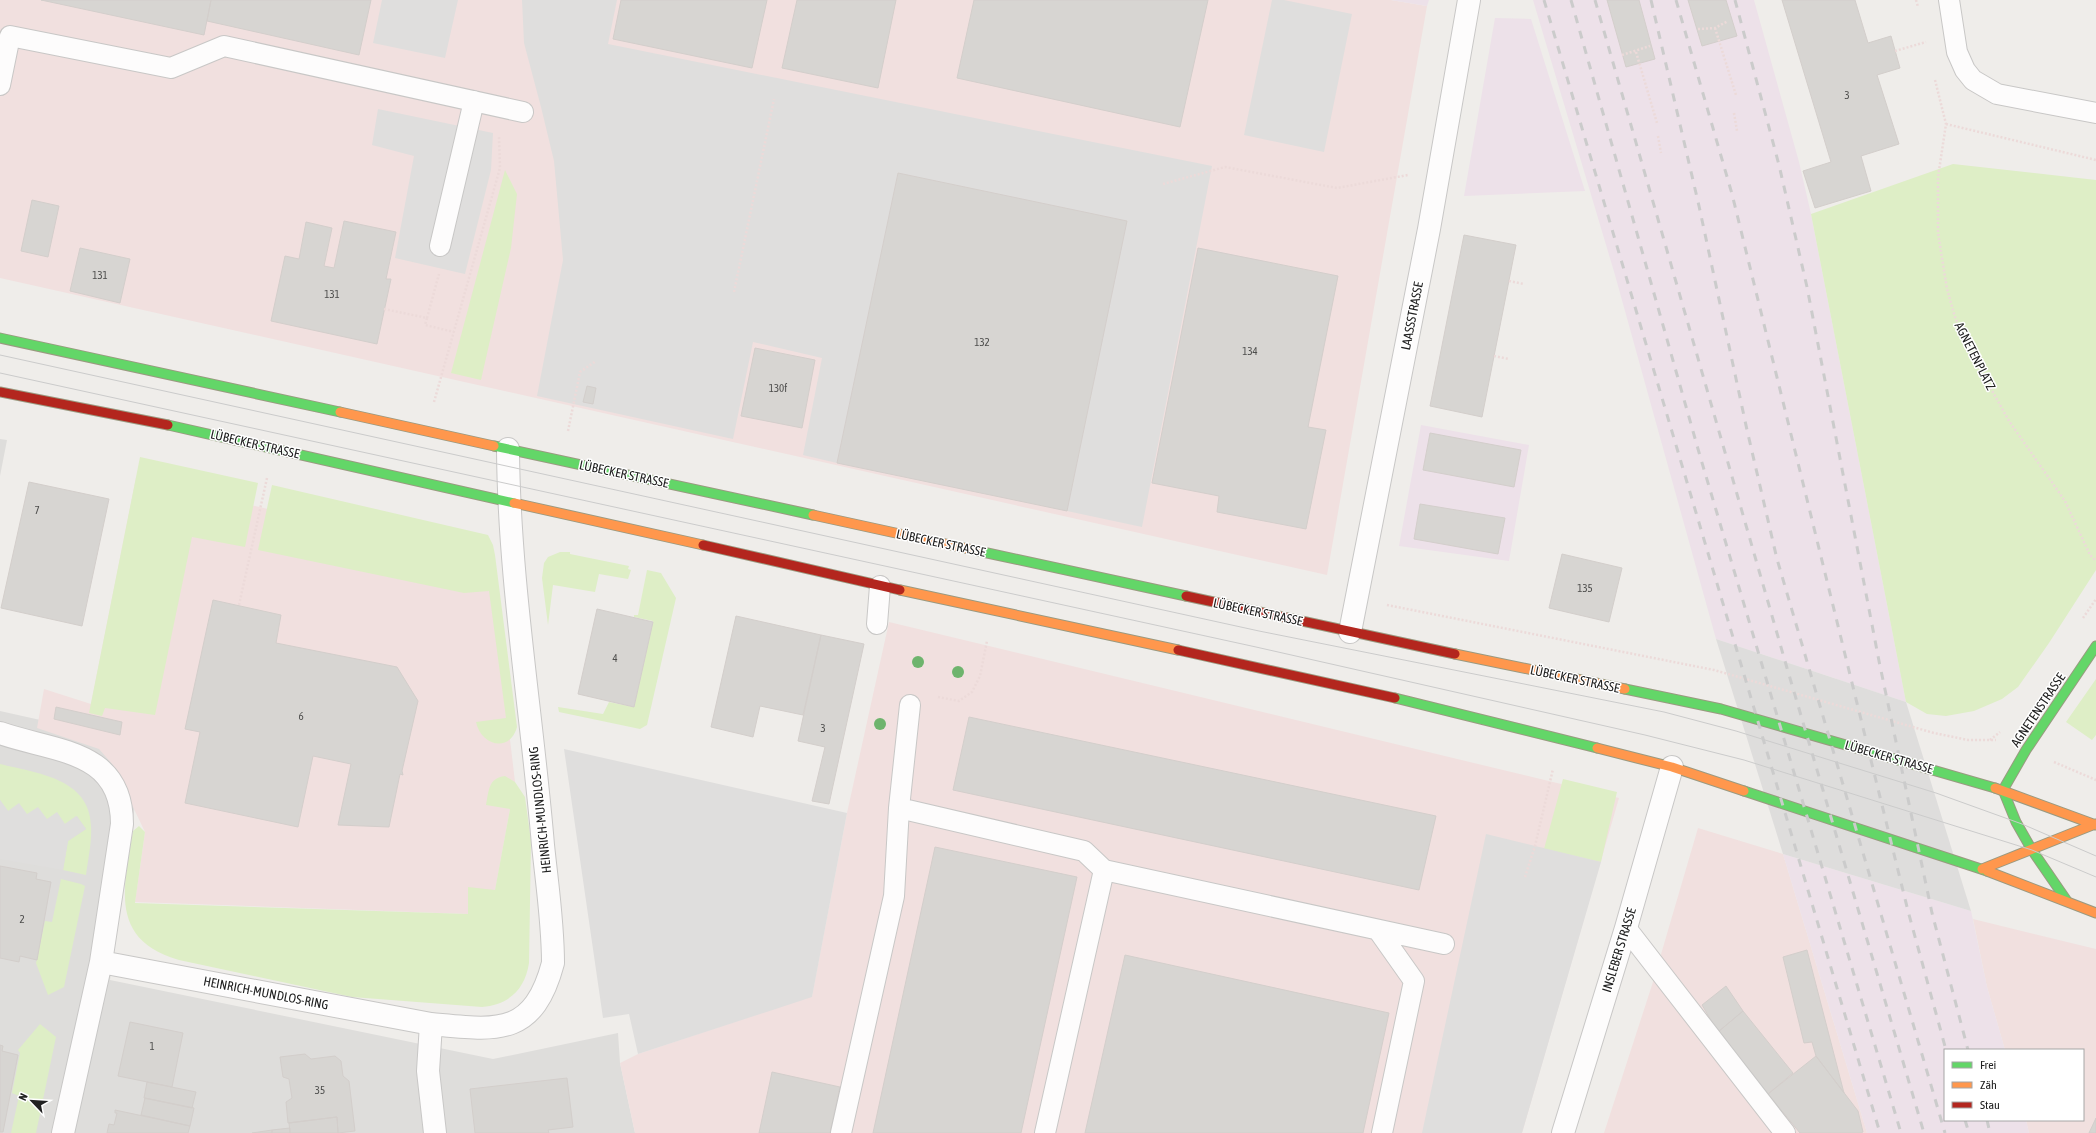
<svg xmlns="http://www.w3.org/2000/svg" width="2096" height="1133" font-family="'Asap Condensed',sans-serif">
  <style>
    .residential { fill: #dedddb }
    .commercial { fill: #f1e0df }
    .industrial { fill: #ede1e9 }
    .grass { fill: #deeec6 }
    .parking { fill: #dfdedd }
    .pier { fill: #dedddc }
    .building { fill: #d7d5d2; stroke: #d3cecb }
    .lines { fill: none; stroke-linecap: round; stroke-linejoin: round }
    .lane-casing { stroke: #c8c7c6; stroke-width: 22 }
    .street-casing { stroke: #c8c7c6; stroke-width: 24 }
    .fast-casing { stroke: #9a9a80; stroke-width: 11 }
    .slow-casing { stroke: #9a9a80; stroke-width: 11 }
    .jam-casing { stroke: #9a9a80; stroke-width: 11 }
    .path { stroke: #ecdad9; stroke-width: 2.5; stroke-dasharray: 2 2; stroke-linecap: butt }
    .lane { stroke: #fdfcfc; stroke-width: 20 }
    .street { stroke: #fdfcfc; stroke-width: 22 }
    .fast { stroke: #63d668; stroke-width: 9 }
    .slow { stroke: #ff974d; stroke-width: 9 }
    .jam { stroke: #b3261e; stroke-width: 9 }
    .tram { stroke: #cbcbcb; stroke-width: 1 }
    .rail { stroke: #cbcbcb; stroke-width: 3; stroke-dasharray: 8 8; stroke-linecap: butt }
    .tree { fill: #6eb46d }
    .labels { text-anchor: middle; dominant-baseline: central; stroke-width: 3; stroke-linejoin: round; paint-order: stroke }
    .number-label { font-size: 11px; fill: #4e4e4d }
    .street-label { font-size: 13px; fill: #212121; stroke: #fff }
  </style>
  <rect width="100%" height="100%" fill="#efedea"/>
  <path class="residential" d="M0 439 7 440 0 476Z
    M0 711 103 734 137 791 110 980 493 1059 618 1033 620 1063 635 1133H0Z"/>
  <path class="commercial" d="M0 0H1391L1427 6 1327 575 0 278Z
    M136 478 489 561 515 782 495 891 468 914 135 902 145 832 113 765 99 749 37 728 44 689 91 704Z
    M889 622 1619 798 1522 1133H635L620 1063 638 1054 812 996 847 813Z
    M1698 828 1783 854 1867 1133H1604L1652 985Z
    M1973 919 2096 949V1133H2029L2026 1120H2083V1050H2005L1987 987Z"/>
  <path class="industrial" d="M1391 0H1429L1427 6Z
    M1533 0H1754L1799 162 1811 214 1906 702 1716 639 1615 275Z
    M1495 18 1531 19 1585 191 1464 196Z
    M1421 425 1529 445 1509 561 1399 546Z
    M1783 854 1971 911 1987 987 2005 1050H1945V1120H2026L2029 1133H1867Z"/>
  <path class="grass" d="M1953 164 2096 180V570L2049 643 2018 687 2002 699 1974 711 1946 716 1927 714 1906 702 1811 214Z
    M505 170 517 194 511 248 481 380 451 373Z
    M140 457 258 483 245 547 192 537 155 715 105 708 102 716 89 713Z
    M272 485 488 535 493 545 495 555 517 727C510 753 481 746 476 722L506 718 489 591 464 593 258 550Z
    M560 552H570V554L629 566 628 569 631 570 628 579 599 574 595 592 553 585 548 625 542 578 544 563 548 557Z
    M647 570 661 573 676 598 647 725 640 729 559 712 558 707 603 714 609 702 634 707 653 621 634 617V615H638Z
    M2096 679V735L2092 740 2066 722Z
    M0 764C36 773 90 778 91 826 92 842 88 859 86 875L63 870 68 841 86 829 77 816 65 824 8 811 0 800Z
    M505 776 515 782 525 797 531 841 529 963C525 990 508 1005 482 1007L352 997 179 960C108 940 124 886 133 831L139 826 145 832 135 903 468 914V887L495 890 510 809 486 805C489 791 488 778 505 776Z
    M1563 779 1617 792 1601 862 1544 849Z
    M61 879 81 884 85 886 64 987 48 995 36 963 45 921 52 922Z
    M40 1024 56 1037 36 1133H11L19 1096 12 1093 20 1053 18 1050Z"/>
  <path class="parking" d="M382 0H458L445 58 373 43Z
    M522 0H617L608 44 1212 166 1142 527 1067 511 1127 221 898 173 837 463 803 455 822 358 753 342 733 439 537 396 563 260 554 161 541 107 524 43Z
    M1272 0H1284L1352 14 1324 152 1244 135Z
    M378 109 493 133 491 170 465 274 395 258 414 156 372 145Z
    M564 749 847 813 812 997 638 1054 629 1014 603 1018Z
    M0 800 8 811 19 803 27 814 38 807 47 819 57 812 65 824 76 816 86 829 68 841 63 870 0 859Z
    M1486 834 1601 862 1522 1133H1422Z"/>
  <path class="pier" d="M1716 639 1906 702 1971 911 1783 854Z"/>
  <path class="building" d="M41 0H211L204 35Z
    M211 0H371L359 55 207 21Z
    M621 0H767L752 68 613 39Z
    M797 0H896L878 88 782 68Z
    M974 0H1208L1180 127 957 78Z
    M1607 0H1639L1655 59 1626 67Z
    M1688 0H1726L1737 36 1702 46Z
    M1782 0H1855L1868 43 1891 36 1900 68 1877 75 1899 144 1861 156 1871 191 1815 208 1803 171 1831 162Z
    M898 173 1127 221 1067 511 837 463Z
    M32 200 59 206 48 257 21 251Z
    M344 221 396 232 386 279H391L377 344 271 321 285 256 299 259 306 222 332 228 324 266 334 268Z
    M1464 235 1516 245 1482 417 1430 406Z
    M80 248 130 259 120 303 70 291Z
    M1198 248 1338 276 1308 427 1326 430 1306 529 1217 512 1219 496 1152 483Z
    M755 348 815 360 802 428 741 416Z
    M587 386 596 388 593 404 583 402Z
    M1430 433 1521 450 1514 487 1423 470Z
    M29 482 109 499 82 626 1 608Z
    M1420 504 1505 518 1498 554 1414 539Z
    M1562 554 1622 568 1609 622 1549 608Z
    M213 600 281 615 276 643 397 667 418 701 402 771 403 775 400 774 389 827 338 825 351 764 313 756 298 827 185 803 200 732 185 729Z
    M597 609 653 622 634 707 578 694Z
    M736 616 821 635 803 715 760 706 753 737 711 727Z
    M821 635 864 644 829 804 812 801 825 747 798 741Z
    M56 707 122 722 120 735 54 719Z
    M969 717 1436 816 1419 890 953 790Z
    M935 847 1077 877 1021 1133H873Z
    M0 866 37 873 36 879 51 882 37 960 20 956 19 962 0 958Z
    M1807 950 1844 1093 1816 1056 1812 1042 1804 1043 1783 957Z
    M1125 955 1389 1013 1363 1133H1085Z
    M1726 986 1743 1011 1718 1032 1702 1005Z
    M1743 1011 1793 1073 1768 1094 1718 1032Z
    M130 1022 183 1033 172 1087 118 1076Z
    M0 1045 3 1046 2 1051 18 1055 3 1132H0Z
    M305 1054 311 1059 335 1056 341 1061 343 1076 349 1081 355 1131 338 1133 337 1117 288 1123 286 1102 292 1098 289 1079 283 1077 280 1057Z
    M1816 1056 1858 1111 1863 1132 1861 1133H1800L1768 1094Z
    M772 1072 840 1087 830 1133H759Z
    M567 1078 573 1127 548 1130 549 1133H475L470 1089Z
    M147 1082 196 1092 192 1108 144 1098Z
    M145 1098 194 1108 190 1126 141 1115Z
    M115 1110 190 1126 188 1133H107L109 1124 114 1125 117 1113H115Z
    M337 1117 338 1133H290L289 1123Z
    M2096 1118V1133H2089Z
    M290 1128V1133H272V1130Z
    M272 1130V1133H252Z"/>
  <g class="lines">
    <defs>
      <path id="lane" d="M1949 0 1957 52 1965 70 1973 80 1997 94 2096 113
        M0 85 10 36 171 68 224 46 523 112
        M440 246 474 101
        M877 624 880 586
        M899 808 1084 851 1104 870 1045 1133
        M1104 870 1444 944
        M1626 928 1785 1133
        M1378 930 1414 981 1382 1133
        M841 1133 894 896 899 808 910 705"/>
      <path id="street" d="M1350 632 1429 229 1469 0
        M0 733C54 752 122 749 122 824L101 962 63 1133
        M101 962 431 1024
        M435 1133 428 1071 431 1024C496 1030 533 1038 553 963 553 923 547 884 543 845 532 713 509 582 508 449
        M1563 1133 1626 928 1672 767"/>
      <path id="fast" d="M0 338 340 412
        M168 425 514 503
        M494 446 813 515
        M978 551 1186 596
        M1625 689 1721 709 1995 788
        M1395 698 1597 748
        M2003 790 2026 750 2096 646
        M2003 790 2016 822 2032 850 2067 901
        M1744 791 1987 871"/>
      <path id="slow" d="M340 412 494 446
        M514 503 703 545
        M813 515 978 551
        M900 590 1178 650
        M1455 654 1625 689
        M1597 748 1672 767 1744 791
        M1995 788 2096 825
        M1982 869 2095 824
        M1987 871 2096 913"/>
      <path id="jam" d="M0 392 168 425
        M703 545 900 590
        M1186 596 1455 654
        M1178 650 1395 698"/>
    </defs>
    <use href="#lane" class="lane-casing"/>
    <use href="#street" class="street-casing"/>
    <use href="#fast" class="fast-casing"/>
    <use href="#slow" class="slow-casing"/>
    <use href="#jam" class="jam-casing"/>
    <path class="path" d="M1916 0 1918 7
      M1715 28 1736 95
      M1698 29 1715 28 1728 21
      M1895 51 1926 42
      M1636 52 1657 123
      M1622 55 1650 46
      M1935 80 1946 124 1938 177V233L1947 289 1955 317 1966 344 2009 421 2065 501 2090 555 2096 561
      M1734 113 1737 131
      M1946 124 2096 160
      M1658 136 1661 153
      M1163 184 1225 167 1337 188 1408 175
      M1509 281 1524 284
      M734 292 774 99
      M384 309 427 318 425 325 454 332
      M427 318 439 274
      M1494 356 1509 359
      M434 402 500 168 499 136
      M568 431 580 372 596 361
      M239 605 267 478
      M1387 605 1714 670 1934 733 1968 740H1996
      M2083 618 2096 599
      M938 697 959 701 972 692 980 676 987 641
      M1990 740 2000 732
      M2054 762 2096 780
      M1525 877 1535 846 1553 769"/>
    <use href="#lane" class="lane"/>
    <use href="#street" class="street"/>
    <use href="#fast" class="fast"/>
    <use href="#slow" class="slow"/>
    <use href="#jam" class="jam"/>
    <path class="tram" d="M0 355 1259 631 1664 712 1736 731 1936 793 2022 824 2096 856
      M0 373 1256 647 1645 735 1744 760 2032 850 2096 877"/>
    <path class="rail" d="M1544 0 1880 1133
      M1571 0 1700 456 1901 1133
      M1595 0 1787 668 1924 1133
      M1651 0 1699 206 1747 430 1777 559 1945 1133
      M1676 0 1732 194 1908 911 1946 1050
      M1735 0 1779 165 1807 287 1879 661 1932 913 1968 1050
      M1965 1120 1969 1133
      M1987 1120 1990 1133"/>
  </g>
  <g class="tree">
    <circle cx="918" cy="662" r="6"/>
    <circle cx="958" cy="672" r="6"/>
    <circle cx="880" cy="724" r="6"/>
  </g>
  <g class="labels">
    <g class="number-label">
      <text x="1847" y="95">3</text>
      <text x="100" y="275">131</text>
      <text x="332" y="294">131</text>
      <text x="982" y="342">132</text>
      <text x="1250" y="351">134</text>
      <text x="778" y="388">130f</text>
      <text x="37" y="510">7</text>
      <text x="1585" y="588">135</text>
      <text x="615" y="658">4</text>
      <text x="301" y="716">6</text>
      <text x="823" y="728">3</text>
      <text x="22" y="919">2</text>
      <text x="152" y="1046">1</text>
      <text x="320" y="1090">35</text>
    </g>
    <g class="street-label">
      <text transform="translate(1412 316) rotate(-79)">LAASSSTRASSE</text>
      <text transform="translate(1975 356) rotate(63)">AGNETENPLATZ</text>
      <text transform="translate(255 444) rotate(13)">LÜBECKER STRASSE</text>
      <text transform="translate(624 474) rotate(12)">LÜBECKER STRASSE</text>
      <text transform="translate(941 543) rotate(12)">LÜBECKER STRASSE</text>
      <text transform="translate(1258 612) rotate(12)">LÜBECKER STRASSE</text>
      <text transform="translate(1575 679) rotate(12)">LÜBECKER STRASSE</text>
      <text transform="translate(2038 710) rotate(-56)">AGNETENSTRASSE</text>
      <text transform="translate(1889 757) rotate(16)">LÜBECKER STRASSE</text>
      <text transform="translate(540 810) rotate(-96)">HEINRICH-MUNDLOS-RING</text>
      <text transform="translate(1619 950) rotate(-73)">INSLEBER STRASSE</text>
      <text transform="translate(266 993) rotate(11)">HEINRICH-MUNDLOS-RING</text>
    </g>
  </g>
  <rect x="1944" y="1049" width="140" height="72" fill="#ffffff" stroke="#a6a6a6"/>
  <rect x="1952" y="1062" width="20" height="6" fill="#63d668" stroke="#a6a6a6"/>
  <text x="1980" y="1069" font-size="12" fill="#212121">Frei</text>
  <rect x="1952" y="1082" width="20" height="6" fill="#ff974d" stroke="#a6a6a6"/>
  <text x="1980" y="1089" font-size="12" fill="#212121">Zäh</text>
  <rect x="1952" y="1102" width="20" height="6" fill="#b3261e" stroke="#a6a6a6"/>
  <text x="1980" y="1109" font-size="12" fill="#212121">Stau</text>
  <g transform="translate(32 1101) rotate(295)" stroke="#ffffff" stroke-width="3" paint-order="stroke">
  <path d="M0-3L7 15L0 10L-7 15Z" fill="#212121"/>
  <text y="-6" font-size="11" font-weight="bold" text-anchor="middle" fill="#212121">N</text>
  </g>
</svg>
